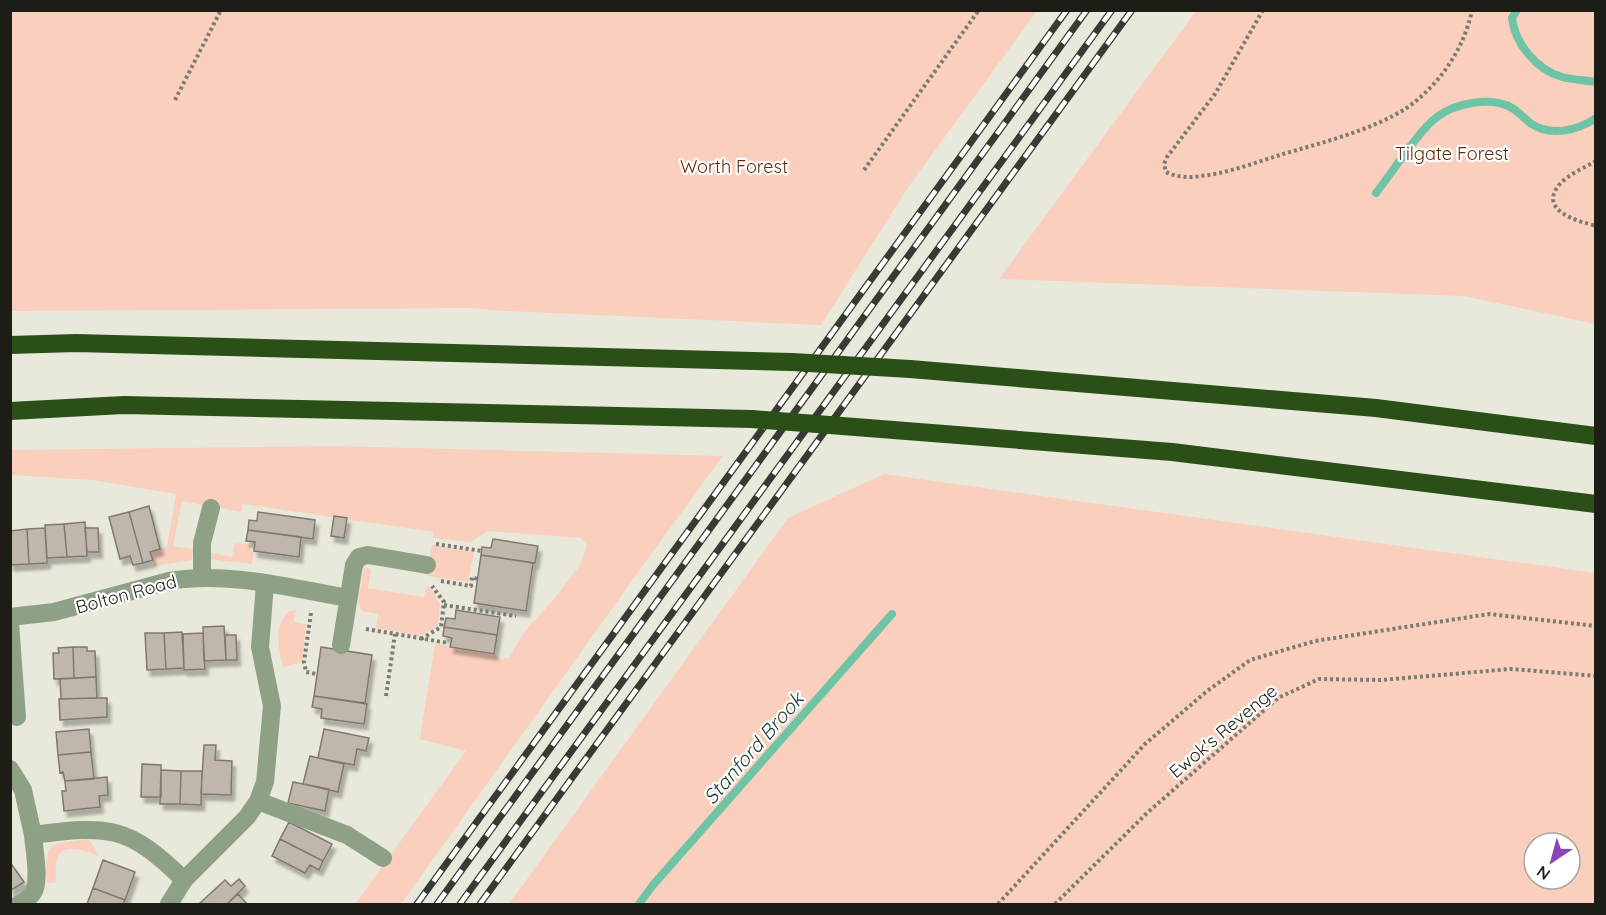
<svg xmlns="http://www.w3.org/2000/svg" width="1606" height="915" font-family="Quicksand,sans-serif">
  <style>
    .green { fill: #facfbd; fill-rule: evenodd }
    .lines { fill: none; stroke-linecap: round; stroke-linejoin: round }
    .stream { stroke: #6fc4a5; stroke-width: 8 }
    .building { fill: #c0b7ac; stroke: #80786d; stroke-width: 1.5; filter: url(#shadow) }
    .path { stroke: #7b7b72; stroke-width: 4; stroke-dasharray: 3 3; stroke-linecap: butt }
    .minor { stroke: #8ea187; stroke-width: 18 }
    .highway { stroke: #2a5018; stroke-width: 18 }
    .rail-casing { stroke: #3a3a34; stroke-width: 7 }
    .rail { stroke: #fff; stroke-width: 4.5; stroke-dasharray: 14; stroke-linecap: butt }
    .highway-bridge { stroke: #2a5018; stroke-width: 18 }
    .labels { text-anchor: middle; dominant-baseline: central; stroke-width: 4.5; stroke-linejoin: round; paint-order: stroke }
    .park-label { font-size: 18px; fill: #692909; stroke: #fff }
    .street-label { font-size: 18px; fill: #1d1d18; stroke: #fff }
    .water-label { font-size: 20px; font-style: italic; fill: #1a4033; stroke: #fff }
  </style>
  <defs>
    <filter id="shadow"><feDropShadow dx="3.5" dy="6" stdDeviation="1.5" flood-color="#0004"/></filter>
  </defs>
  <rect width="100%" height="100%" fill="#e9e9db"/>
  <path class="green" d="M10 11 11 10 1037 11 909 186 821 325 506 311 471 308 11 311Z
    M1196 11H1595V324L1464 296 999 279Z
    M335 446 723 456 646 561 401 904H355L466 751 420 739 435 643 450 647 494 654 500 659 509 658 524 632 555 598 580 565 587 546 582 538 488 531 471 542 433 538 434 532 243 504 241 512 182 501 173 546 193 549 192 560 154 566 150 552 167 547 176 494 93 480 11 475V450Z
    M884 474 1595 573V904H509L788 518ZM1534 843H1570V879H1534Z
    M235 543 251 545 250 551H254L252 564 208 559 209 552 232 557Z
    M432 545 474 552 468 582 427 576Z
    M364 568 371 569 368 588 424 597 426 587H430L440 603 438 626 420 636 376 628 378 614 362 611 358 603Z
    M296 610 294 622 306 624 302 662 283 667C278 649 274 624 289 611Z
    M89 839 99 856C68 845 53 843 56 882L47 883C44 840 50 844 89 839Z"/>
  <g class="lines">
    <path class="stream" d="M1517 10 1512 18C1515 44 1537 70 1562 77 1573 80 1585 80 1596 82
      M1376 193C1392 173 1418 131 1437 117 1455 103 1492 96 1512 108 1519 112 1524 118 1530 123 1550 137 1577 131 1596 118
      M639 904 653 885 892 614"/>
  </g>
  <path class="building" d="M149 506 160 549 150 552 153 560 143 563 129 512Z
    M129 512 143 563 133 565 130 556 120 559 109 517Z
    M258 512 315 520 313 539 248 530 249 520 257 521Z
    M334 516 347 518 344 538 331 536Z
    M85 522 87 556 67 557 64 524Z
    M64 524 67 557 47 558 45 525Z
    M45 528 47 563 29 564 27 529Z
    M85 528H98L99 552H87Z
    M27 529 29 564 10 565V531Z
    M248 530 301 537 299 557 254 551 255 542 246 541Z
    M493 539 538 546 535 563 481 555 482 547 491 548Z
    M481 555 533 563 526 611 474 603Z
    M456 610 500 617 497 635 444 627 446 618 455 619Z
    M224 626 226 660 204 661 203 627Z
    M444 627 497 635 494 654 450 647 452 638 443 636Z
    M182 632 184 668 166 669 164 633Z
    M145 633H164L166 669 147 670Z
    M203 633 205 669 184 670 183 634Z
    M225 635H236L237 660H226Z
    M73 647H87V651H95L96 677 74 678Z
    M73 647 74 678 54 679 53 653H59L58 648Z
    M321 647 372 655 365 703 314 696Z
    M96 677 97 698 61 699 60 679Z
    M314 696 367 704 364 724 321 718 322 709 312 707Z
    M94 698H107V717L60 720 59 699Z
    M89 729 91 752 58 755 56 732Z
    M324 729 369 738 366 751 357 749 354 765 318 758Z
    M204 745H216L215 760 232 761 231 795 201 794Z
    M91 752 94 779 65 781 63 772 60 773 58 755Z
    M310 756 344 764 338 792 303 784Z
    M142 764 161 765V797H141Z
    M161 770 181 771 180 804H160Z
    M181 771H202L201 805 180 804Z
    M107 777 108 795 99 796 100 807 64 811 62 791H66L65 781Z
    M293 782 329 789 325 811 288 803Z
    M289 822 332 844 323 861 280 839Z
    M280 839 323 861 319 870 310 865 305 873 272 856Z
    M103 860 135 872 125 900 93 888Z
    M12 865 24 882 10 891V866Z
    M239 879 245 886 227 904H201L200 903 225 880 231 886Z
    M93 888 125 900 123 904H87Z
    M238 894 247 904H227Z"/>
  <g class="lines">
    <path class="path" d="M1263 10 1215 94 1167 157 1164 164 1166 172C1176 177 1189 178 1201 176 1228 173 1254 163 1280 155 1320 143 1374 130 1408 107 1440 84 1464 49 1472 10
      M175 100 221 10
      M1596 161C1584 168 1569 174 1560 184 1537 210 1577 221 1596 226
      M864 170 979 10
      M436 544 482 551
      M441 581 471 586 472 577 477 579
      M444 605 516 616
      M311 613 304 662 306 672 317 674
      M366 629 448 643
      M421 639 441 627 444 602 432 586
      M386 696 395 634
      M998 904 1145 744 1206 692 1250 660 1315 641 1489 614 1596 626
      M1055 904 1147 813 1278 698 1319 679 1380 680 1511 669 1596 676"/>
    <path class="minor" d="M202 577V543L211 508
      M10 617 54 612 169 581C229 571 290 588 348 598
      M10 623 17 717
      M341 645 354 565 359 557 368 555 427 565
      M10 769 23 790 33 835
      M258 801 347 835 383 858
      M19 904C25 901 31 897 34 891 40 878 34 849 33 835 109 825 128 825 184 880
      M169 904 184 880 247 817 258 801 265 782 272 706 260 647 265 584"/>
    <path class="highway" d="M10 345 76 343 792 362
      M910 369 1376 408 1596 436
      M10 411 124 405 752 419
      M868 428 1172 452 1596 504"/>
    <defs>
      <path id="rail" d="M417 904 1067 10
        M437 904 1087 10
        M460 904 1112 10
        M480 904 1132 10"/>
    </defs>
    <use href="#rail" class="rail-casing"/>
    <use href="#rail" class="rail"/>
    <path class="highway-bridge" d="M792 362 910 369
      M752 419 868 428"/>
  </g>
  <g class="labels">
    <g class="park-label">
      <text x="1452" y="153">Tilgate Forest</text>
      <text x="734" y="166">Worth Forest</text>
    </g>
    <g class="street-label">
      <text transform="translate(126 594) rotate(-15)">Bolton Road</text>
      <text transform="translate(1223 731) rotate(-40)">Ewok's Revenge</text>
    </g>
    <g class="water-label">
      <text transform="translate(753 748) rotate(-49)">Stanford Brook</text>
    </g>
  </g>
  <rect width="1606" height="915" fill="none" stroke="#1d1d18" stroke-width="24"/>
  <g transform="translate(1552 861) rotate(216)"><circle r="28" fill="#ffffff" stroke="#a5a5a3" stroke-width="1.5"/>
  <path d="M0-4.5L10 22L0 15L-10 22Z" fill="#8b45b9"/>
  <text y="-9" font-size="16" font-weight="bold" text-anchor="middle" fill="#1d1d18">N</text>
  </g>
</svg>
